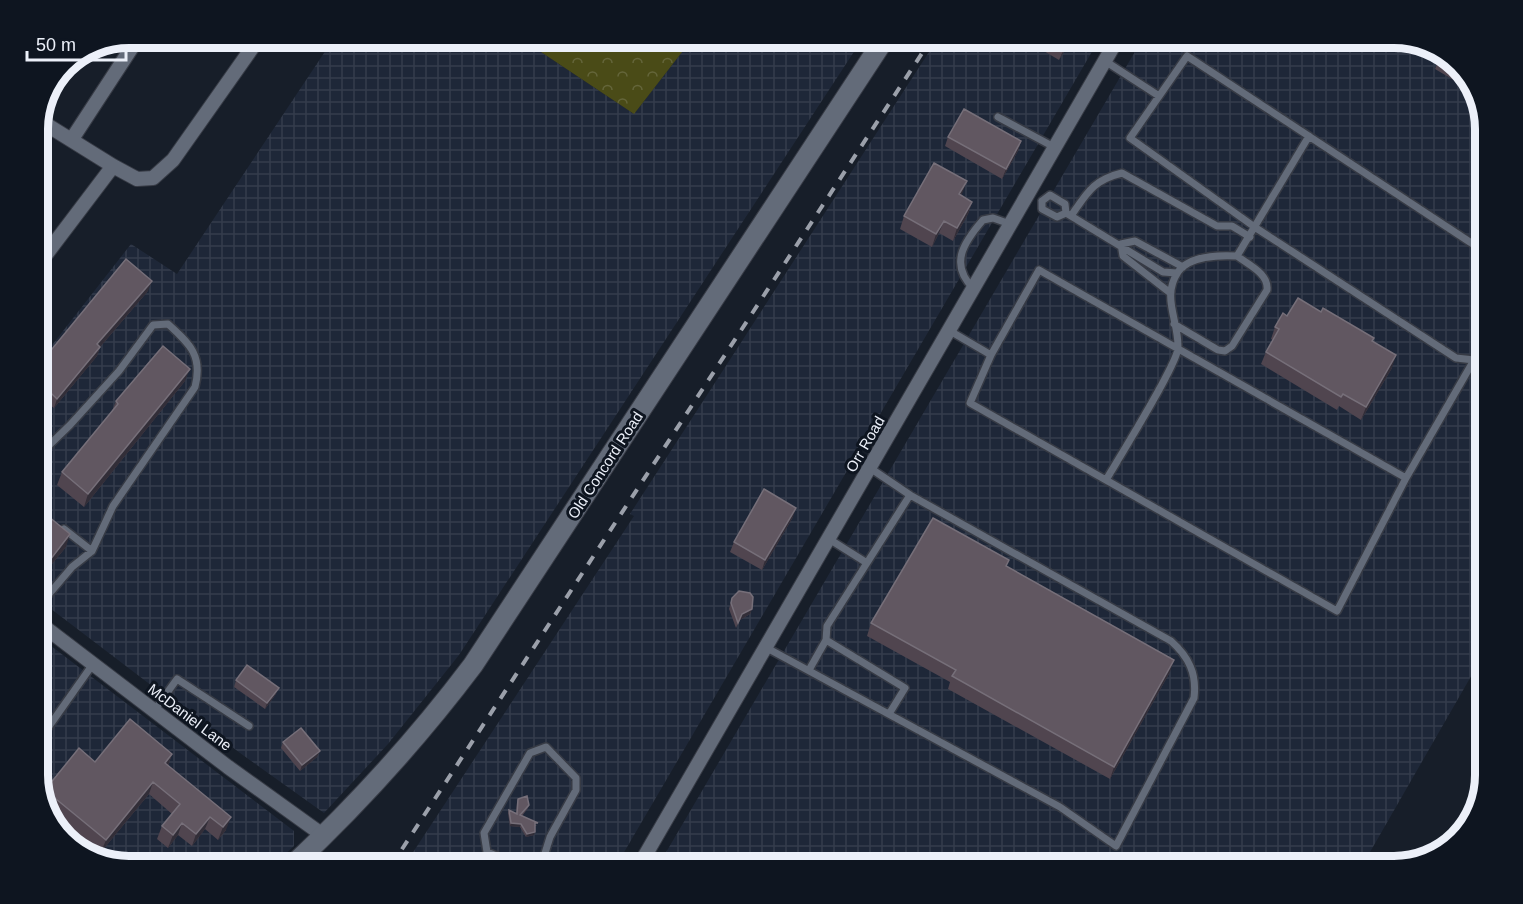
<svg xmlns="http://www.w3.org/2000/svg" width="1523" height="904" font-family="Helvetica,sans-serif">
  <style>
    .industrial { fill: url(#industrial-grid) }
    .forest { fill: url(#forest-crowns) }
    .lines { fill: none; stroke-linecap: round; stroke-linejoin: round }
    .lane-casing { stroke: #373b45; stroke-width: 10 }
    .street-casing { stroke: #373b45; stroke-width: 16 }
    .secondary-casing { stroke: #373b45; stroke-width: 22 }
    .lane { stroke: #636b79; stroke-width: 7 }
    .street { stroke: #636b79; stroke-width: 14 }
    .secondary { stroke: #636b79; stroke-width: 20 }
    .rail { stroke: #9ba0aa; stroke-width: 4; stroke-dasharray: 10 10; stroke-linecap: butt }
    .wall { fill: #50454f }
    .shaded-wall { fill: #322e38 }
    .building { fill: #615761; stroke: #766f79; stroke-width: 1.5 }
    .labels { text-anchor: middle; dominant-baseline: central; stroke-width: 6; stroke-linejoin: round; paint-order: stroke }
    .street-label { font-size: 15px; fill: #ecf0f9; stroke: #0e1520 }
    .rim { fill: none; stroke: #ecf0f9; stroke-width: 8 }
  </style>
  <defs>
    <pattern id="industrial-grid" width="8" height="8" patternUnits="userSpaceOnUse" patternTransform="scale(1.5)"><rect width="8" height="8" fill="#1e2738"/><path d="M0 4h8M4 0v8" fill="none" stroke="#343c4c"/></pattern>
    <pattern id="forest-crowns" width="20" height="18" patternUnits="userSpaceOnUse" patternTransform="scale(1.5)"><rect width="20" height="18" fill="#4a4b17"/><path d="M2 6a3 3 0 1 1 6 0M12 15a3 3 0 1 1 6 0" fill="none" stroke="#64653a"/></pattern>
  </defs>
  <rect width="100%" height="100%" fill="#171e29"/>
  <path class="industrial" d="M334 38H520L634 114 693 38H863L459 655 388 744 324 813 240 753 38 599V363L131 244 177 274Z
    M938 38H1100L616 866H404L634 516 630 514Z
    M1143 38H1394L1440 50 1473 83 1485 123V652L1362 866H658Z
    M38 636 294 831V846L272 866H129L83 854 50 821 38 781Z"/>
  <path class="forest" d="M520 38H693L634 114Z"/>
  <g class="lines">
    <defs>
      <path id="lane" d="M1105 61 1159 96
        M1473 93 1475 89
        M998 117 1054 147
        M1042 201 1050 195 1065 204 1066 213 1071 216 1163 272 1177 273
        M1042 201V209L1057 217 1066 213
        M1071 216C1087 193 1093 180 1122 173L1217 226H1232L1250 237
        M1121 244 1123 256 1169 292
        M1121 244 1135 241 1183 267
        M1485 252 1187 56 1130 138 1256 228 1456 358 1474 360 1485 356
        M974 289C949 265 963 243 983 220L993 218 1010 224
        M1174 324 1218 350 1225 351 1232 346 1267 290C1269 274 1249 265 1237 256
        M950 331 991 355 1039 270 1406 478 1337 611 970 403 991 355
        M38 456 70 425 119 371 153 325 168 324C190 344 203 356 195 387L113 506 92 551 72 567 38 607
        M870 468 910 495
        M1406 478 1474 360
        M1106 480C1119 458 1177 365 1178 348 1179 321 1161 297 1178 272 1189 256 1219 255 1237 256L1309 136
        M64 529 92 551
        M829 539 867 563
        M765 647 1060 807 1116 846 1194 698C1197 674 1189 657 1171 641L910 495 827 626 826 640 905 688 889 714
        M809 670 826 640
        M154 711 177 679 249 726
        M38 742 93 664
        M166 866H177
        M485 866 492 854
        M520 866 487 852 484 833 530 753 546 747 576 778V790L550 837 541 866"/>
      <path id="street" d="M39 120 113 166 137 179 153 178 173 160 259 38
        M72 139 138 38
        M38 265 113 166
        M38 622 228 767 324 836
        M639 866 1118 38"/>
      <path id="secondary" d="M292 866C358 804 418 738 473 665L885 38"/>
    </defs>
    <use href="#lane" class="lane-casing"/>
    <use href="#street" class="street-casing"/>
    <use href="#secondary" class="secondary-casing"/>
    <use href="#lane" class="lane"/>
    <use href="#street" class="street"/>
    <use href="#secondary" class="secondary"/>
    <path class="rail" d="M391 866 932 38"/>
  </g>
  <path class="wall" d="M1034 38H1072L1059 60 1032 44Z
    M1442 52 1463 73 1457 82 1435 69Z
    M948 137 1021 141 1018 151 1002 179 945 146Z
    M961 196 972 202 968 214 953 241 939 233 932 247 900 229 904 216Z
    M148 291 100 347 97 356 54 408 47 403 38 366Z
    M1287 316 1373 342 1392 368 1361 420 1339 406 1337 410 1261 364 1266 352 1273 340 1271 339 1275 327Z
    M185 381 84 507 57 485 62 472 112 411 116 401Z
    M38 508 66 547 42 576 38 573Z
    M793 517 762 570 730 552 734 542Z
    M1007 566 1170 672 1110 779 948 689 950 682 867 636 871 623Z
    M732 598 752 609 750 614 740 620 736 628 729 609Z
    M236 680 276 694 265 709 234 687Z
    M283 742 320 751 317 757 300 771 281 748Z
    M172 754 168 766 226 830 218 840 205 829 192 846 178 835 168 848 157 839 162 826 172 814 149 794 101 852 46 807 42 796 45 790 95 762Z
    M1485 777 1473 821 1456 838 1450 835 1452 829 1475 796 1470 793 1472 786Z
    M518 799 529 805 528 808 522 816 537 826H535L534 835 526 837 520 827 510 826 508 813 509 810 516 813 517 802Z"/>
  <path class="shaded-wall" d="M1070 38H1072L1059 60 1063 51Z
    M1021 141 1018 151 1002 179 1006 169Z
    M967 181 962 194 955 207 959 194Z
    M972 202 968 214 953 241 957 228Z
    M944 221 939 233 932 247 936 234Z
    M152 281 148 291 94 354 97 344Z
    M100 347 97 356 54 408 57 399Z
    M1396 355 1392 368 1361 420 1366 407Z
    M190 369 185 381 84 507 88 494Z
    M51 393 47 403 38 415V409Z
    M796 508 793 517 762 570 765 560Z
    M70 534 66 547 42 576 47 564Z
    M752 609 750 614 740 620 736 628 742 614Z
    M1174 660 1170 672 1110 779 1114 767Z
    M279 688 276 694 265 709 267 703Z
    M320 751 317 757 300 771 302 765Z
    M172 754 168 766 165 763Z
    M153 782 149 794 101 852 106 840Z
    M210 817 205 829 192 846 196 834Z
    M231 817 226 830 218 840 223 827Z
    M182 823 178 835 168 848 173 835Z
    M511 823 521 824 520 827 510 826Z
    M535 832 534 835 526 837 527 834Z"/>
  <path class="building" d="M1040 38H1070L1063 51Z
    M1442 52 1457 66 1440 57Z
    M964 109 1021 141 1006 169 948 137Z
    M934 163 967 181 959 194 972 202 957 228 944 221 936 234 904 216Z
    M126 259 152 281 97 344 100 347 57 399 51 393 38 409V366Z
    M1298 298 1321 312 1323 308 1374 338 1372 341 1396 355 1366 407 1343 394 1341 397 1266 352 1279 329 1275 327 1283 313 1287 316Z
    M163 346 190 369 88 494 62 472 118 404 116 401Z
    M764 489 796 508 765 560 734 542Z
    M38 508 70 534 47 564 38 556Z
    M933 518 1009 560 1006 566 1174 660 1114 767 952 676 956 670 871 623Z
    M739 591 750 593 753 597 752 609 742 614 738 623 731 603 732 598Z
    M247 665 279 688 267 703 236 680Z
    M130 719 172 754 165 763 231 817 223 827 210 817 196 834 182 823 173 835 162 826 180 804 153 782 106 840 45 790 79 748 95 762Z
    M301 728 320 751 302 765 283 742Z
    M1480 774 1485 777 1473 821 1455 840 1459 832 1452 829 1479 791 1472 786Z
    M527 796 529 805 520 815 538 823H535V832L527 834 521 824 511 823 509 810 517 814 518 799Z"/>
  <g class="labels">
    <g class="street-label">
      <text transform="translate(865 444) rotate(-60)">Orr Road</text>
      <text transform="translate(605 465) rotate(-57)">Old Concord Road</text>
      <text transform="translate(190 717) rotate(37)">McDaniel Lane</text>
    </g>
  </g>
  <path d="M0 0H1523V904H0ZM129 48H1394A81 81 0 0 1 1475 129V775A81 81 0 0 1 1394 856H129A81 81 0 0 1 48 775V129A81 81 0 0 1 129 48Z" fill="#0e1520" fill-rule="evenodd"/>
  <path class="rim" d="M129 48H1394A81 81 0 0 1 1475 129V775A81 81 0 0 1 1394 856H129A81 81 0 0 1 48 775V129A81 81 0 0 1 129 48Z"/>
  <path d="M27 51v9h99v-9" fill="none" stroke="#ecf0f9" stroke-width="3"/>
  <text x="36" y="51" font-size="18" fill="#ecf0f9" stroke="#0e1520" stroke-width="4.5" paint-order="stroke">50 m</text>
</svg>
